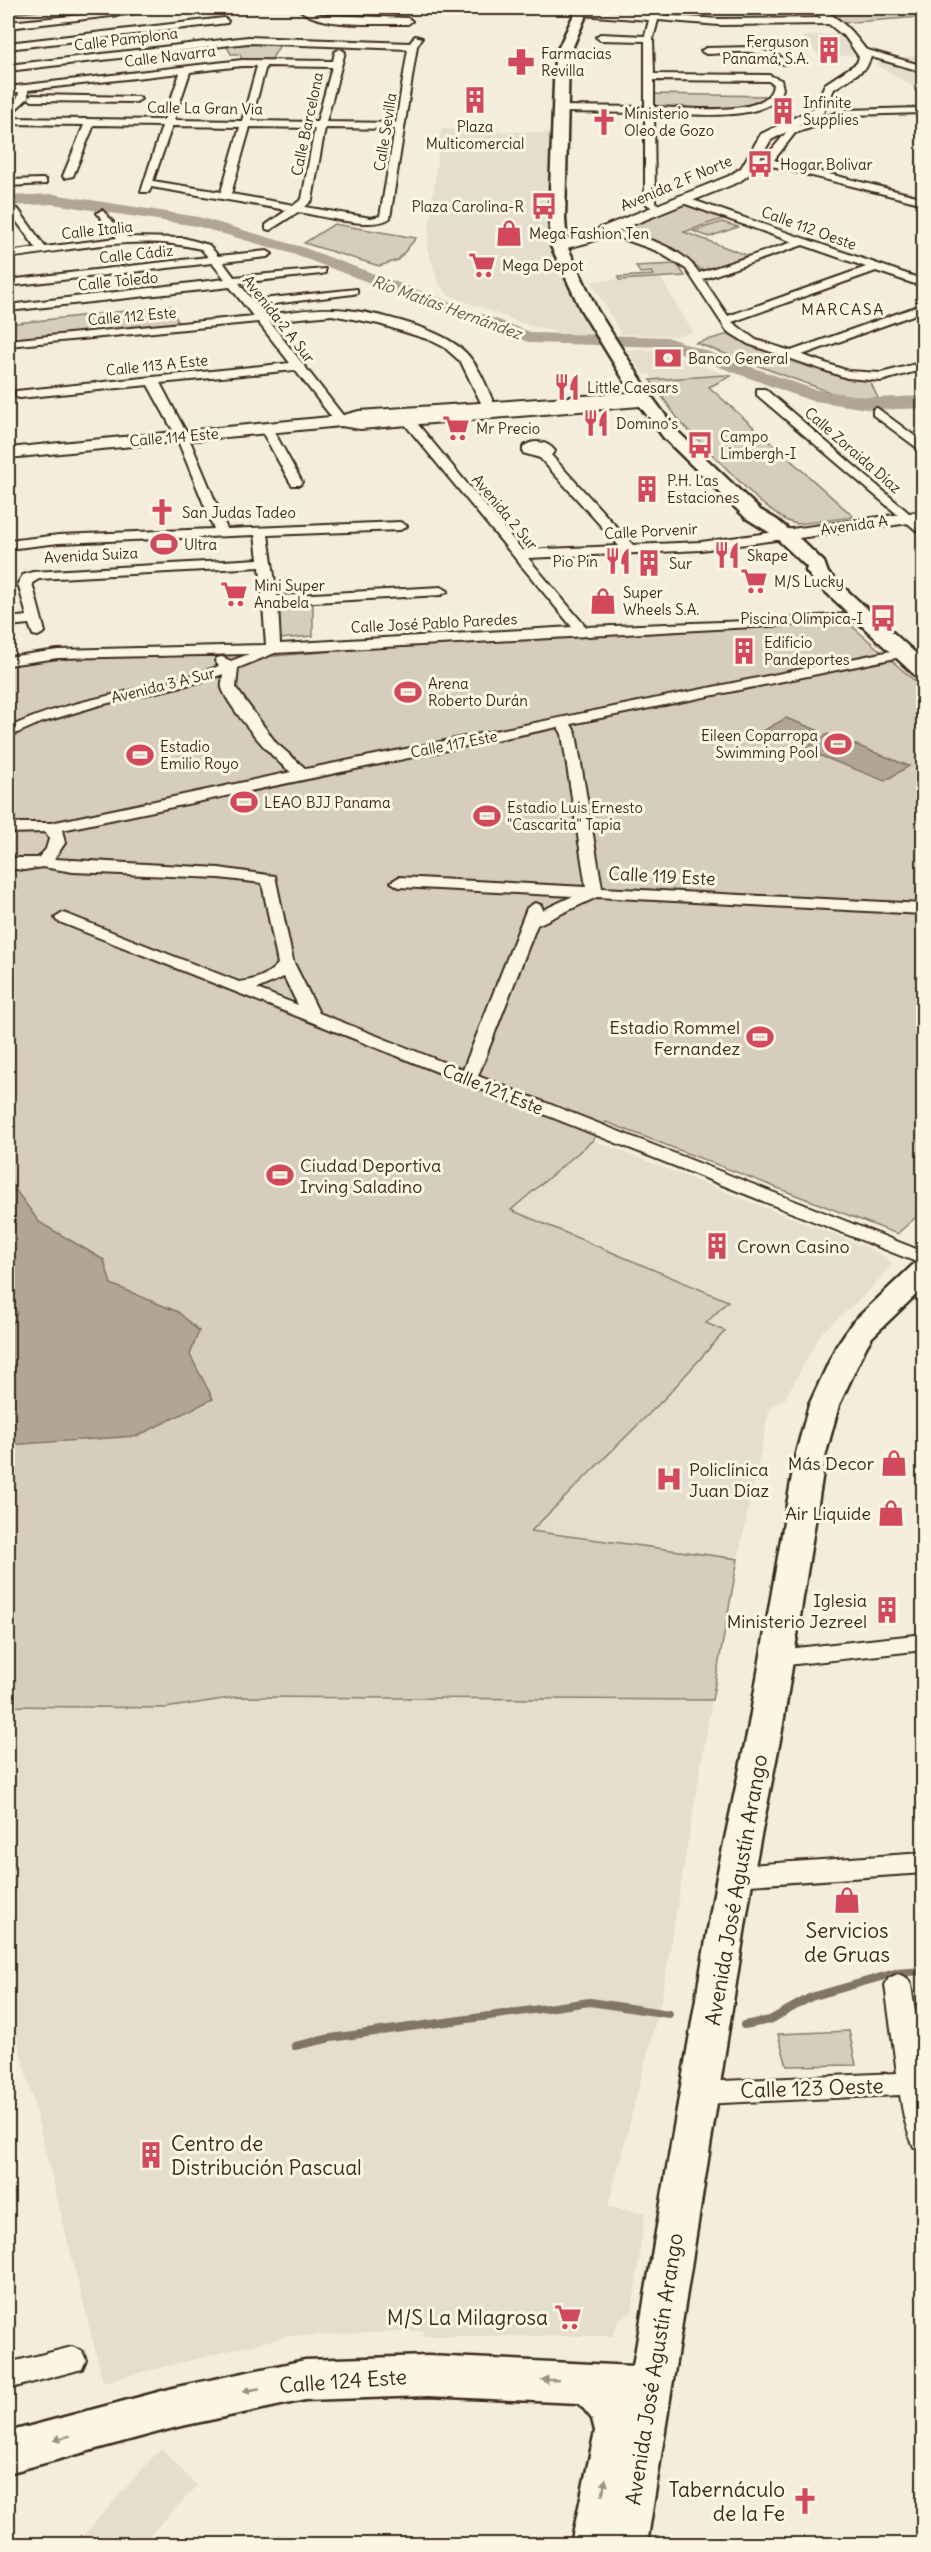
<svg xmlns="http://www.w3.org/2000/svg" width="931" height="2552" font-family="Delius,sans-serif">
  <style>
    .built { fill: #e5ddce }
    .green { fill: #d6cdbd; stroke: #887c6e; stroke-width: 1.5 }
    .water { fill: #b0a596; stroke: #817466; stroke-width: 1.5 }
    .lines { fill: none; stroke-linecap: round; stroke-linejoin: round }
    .stream-far1 { stroke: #817466; stroke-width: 2 }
    .stream { stroke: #817466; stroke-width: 8 }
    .river { fill: #b0a596; fill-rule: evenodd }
    .minor-casing { stroke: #3b2a1e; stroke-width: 4 }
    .tertiary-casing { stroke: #3b2a1e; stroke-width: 4 }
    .secondary-casing { stroke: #3b2a1e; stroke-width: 5 }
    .minor { fill: #fcf5e5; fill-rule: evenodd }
    .tertiary { fill: #fcf5e5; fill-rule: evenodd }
    .secondary { fill: #fcf5e5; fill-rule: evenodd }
    .oneway { fill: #9c9082 }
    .labels { text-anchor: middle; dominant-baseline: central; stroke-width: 6; stroke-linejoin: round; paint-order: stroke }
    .far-street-label { font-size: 15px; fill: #3b2a1e; stroke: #fcf5e5 }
    .far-poi-label { font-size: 15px; fill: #3b2a1e; stroke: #fcf5e5; text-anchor: start }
    .far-water-label { font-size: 16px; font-style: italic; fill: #645548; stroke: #fcf5e5 }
    .far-neighbourhood-label { font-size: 16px; letter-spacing: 1.5px; fill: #3b2a1e; stroke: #fcf5e5 }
    .street-label { font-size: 18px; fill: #3b2a1e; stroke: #fcf5e5 }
    .poi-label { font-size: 18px; fill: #3b2a1e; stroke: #fcf5e5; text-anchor: end }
    .near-street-label { font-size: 21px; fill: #3b2a1e; stroke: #fcf5e5 }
    .near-poi-label { font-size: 21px; fill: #3b2a1e; stroke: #fcf5e5; text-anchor: end }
  </style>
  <rect width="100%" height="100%" fill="#f4eddd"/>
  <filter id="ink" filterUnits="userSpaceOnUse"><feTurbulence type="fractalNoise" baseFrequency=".0167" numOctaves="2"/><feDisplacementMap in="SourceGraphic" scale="12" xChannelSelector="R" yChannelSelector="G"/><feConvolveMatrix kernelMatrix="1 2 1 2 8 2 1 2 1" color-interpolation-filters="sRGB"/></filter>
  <g filter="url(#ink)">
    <path class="built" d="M842 34 858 55 820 57 803 36Z
      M923 54V93L875 63Z
      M441 129 550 133 546 236 595 335 575 336 527 325 448 295 438 282 427 247Z
      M660 277 693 332 678 336 621 334 591 281Z
      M627 350H653L674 354 726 375 654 380 650 374H643Z
      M593 1140 866 1247 887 1258 892 1264 866 1294 821 1333 785 1399 770 1407 738 1559 530 1531 665 1398 724 1332 511 1210Z
      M236 1697 712 1700 661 2001 608 2207 645 2213 632 2312 618 2321 613 2336H423V2331L288 2336 103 2382 8 2001V1706L165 1708Z
      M161 2448 197 2486 141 2544 286 2534 285 2544H76Z"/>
    <path class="green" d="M822 8H923L920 17 842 23Z
      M264 42 281 43 271 60 243 62 240 54H231L226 45Z
      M652 94 771 96C736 117 693 109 653 108Z
      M684 204 725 218 684 232 749 256 703 271 674 249 617 230Z
      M722 222 738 227 709 237 693 231Z
      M334 224 416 238 398 260 379 266 304 243Z
      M677 264 685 276 619 280 618 277 653 275 651 272 640 273 636 266Z
      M171 306 179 324 8 340V324Z
      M729 334C771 357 821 374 869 379L878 398 860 399 835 394 696 343Z
      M726 375 731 376 709 387 854 517 797 524 787 521 760 502 681 423 650 380Z
      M276 605H313V636L280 639Z
      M844 619 923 688V1211L897 1234 606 1122 593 1140 511 1210 728 1301 706 1323 725 1331 665 1398 531 1531 738 1559 712 1700 236 1697 165 1708 8 1706V665L57 657 194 652 274 656 472 640Z
      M849 2031 856 2065 787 2066 778 2034Z"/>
    <path class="water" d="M786 718 817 730 794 744 763 731Z
      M828 734 909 766 885 781 803 749Z
      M8 1183 12 1185 39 1222 104 1260 111 1284 178 1312 199 1331 190 1355 213 1399 137 1436 8 1445V1324L14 1322 17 1312 9 1306 14 1282 8 1269Z"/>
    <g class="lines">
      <path class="stream-far1" d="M8 14 67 8"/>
      <path class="stream" d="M744 2025 770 2020 811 1997 895 1973 924 1971
        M295 2046 331 2038 590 2002 669 2014"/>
      <path class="river" d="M53 194 198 217 302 247 533 333 667 337 813 389 873 398 924 396V408L873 410 809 400 665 347 531 343 290 253 196 226 53 204 8 206V196Z"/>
      <defs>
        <path id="minor" d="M155 8H180L8 28V22Z
          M298 8C308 7 315 14 325 15L408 18 412 21 408 24C379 23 318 29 298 8Z
          M652 8H660L659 15 719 19 832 18 836 21 832 24 719 25 658 20 653 39 654 74 769 75 781 80 783 89C772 125 685 113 654 113L655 202 664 209 659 212 645 203V113L559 112 554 109 559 106 645 107V41L600 40 596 37 600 34 645 36 649 20 581 15 577 12 581 9 650 14ZM654 80 768 81 773 83C774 120 680 107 654 107Z
          M224 18 228 21 227 23 8 49V43Z
          M415 36 422 38 417 46 390 218C373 231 319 215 298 212L270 230 266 229V225L287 210 151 187 149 192H141L162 126 94 125 73 176 64 178 63 176 84 125 8 124V118L164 120 180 73 28 90V97L32 95 139 97 141 99 136 102 32 101 28 98 15 110 10 107 18 97 19 92 8 93V87L242 60 333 61 335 52 340 49 345 52 326 122 396 123 408 49 248 43 8 71V65L248 37 410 43ZM242 66H257L242 121 174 120 190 72ZM266 66 332 67 317 122 251 121ZM172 126 240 127 221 192 153 181ZM250 127 315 128 302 199 294 205 231 194ZM325 128 395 129 380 216 371 218 305 207 312 200Z
          M753 47 792 61C780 69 772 57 761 54 744 49 723 54 706 54L701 51 706 48Z
          M864 49 924 66V72L861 54 859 52Z
          M920 108 923 109V113L849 115 795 133 774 160 924 198V204L748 160 753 157 765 158 789 129 845 110Z
          M42 179 46 180V184L8 186V180Z
          M684 197 924 280V287L876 271 732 322 756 340 791 351 924 304V311L802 355 848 371 881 373 924 362V369L881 381 847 378 748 344 727 331 686 269 657 251 601 231 606 228C638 236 680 244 699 273L793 242 680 202V198ZM803 245 866 267 728 316 703 279Z
          M10 209H18L45 247 117 238 97 213 102 210 127 237 184 238 209 245 218 256 267 251 272 254 267 257 223 262 234 277 325 269V273L321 274 239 283 252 300 357 289V293L353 294 257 306 264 315C286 313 310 308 333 309 368 310 441 327 466 353 482 370 489 393 498 414L496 417H488L461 362 444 347 430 340 379 324 332 315 269 321 345 418V424H337L295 370 160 383 188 436 227 529 400 522 407 526 400 530 268 535 277 596 441 587 448 591 441 595 278 604 280 644 572 627 398 416 396 413 402 409 406 410 522 550 619 546 540 458 523 453V447C533 439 547 441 555 451L551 455 633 545 701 542 784 531 791 535 784 539 701 550 528 558 586 627 748 621 862 613 869 617 862 621 275 653 238 668 236 688 276 743 306 769 901 649 906 650V656L901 657 571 724 576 734 602 888 924 904V914L597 897 537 925 478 1076 924 1252V1265L57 921 55 918 63 913 69 915 239 982C255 980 267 976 278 964L262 883 219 878 73 872 43 867 24 870 8 868V858H38L46 849 49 839 46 832 8 833V823H51L291 772C274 761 228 707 222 688 221 685 223 678 223 674L204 681 100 705 40 723 8 737V728C75 695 151 693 219 666L215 661 217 658 222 657 231 661 249 654 58 658 8 665V657L58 650 266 645 260 567 39 579 32 583 45 632 38 636 33 635 29 624 8 626V618L27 616 18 583 23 575 33 572 258 559 255 535 59 543 8 549V541L59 535 214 529 176 436 148 385 20 398 16 397V391L290 363 258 322 8 346V340L253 316 230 287 8 311V305L225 279 212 263 8 286V280L208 257 201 249C138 233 72 250 8 258V252L36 248 9 211ZM558 727 562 734 586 887 399 877 391 882 399 887 573 896 543 910 541 905 535 903 527 908 463 1070 319 1013 293 961 275 876 219 868 54 859 65 843 62 830ZM284 977 298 1005 257 989Z
          M757 389H765L924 526V537L757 395Z
          M877 408 924 443V453L873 415V409Z
          M266 424 272 428 302 482 300 485H292L290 482 260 428Z
          M924 1634V1650L778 1666 770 1664 767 1658 770 1652 778 1650Z
          M924 1853V1873L735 1886 726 1883 723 1876 726 1869 735 1866Z
          M898 1974 907 1978 911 1985 924 2072V2150L914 2147C906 2130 903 2114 900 2095L701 2104 692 2101 688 2093 692 2085 701 2082 897 2073 885 1985 889 1978Z
          M72 2347 82 2351 86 2360 82 2369 8 2389V2363Z"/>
        <path id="tertiary" d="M809 8C835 8 857 37 871 57L866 68 834 89 823 113 771 140 751 173 739 182 590 242 559 250 554 249V243L580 236 729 176 741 168 761 134 814 108 825 84 857 63 859 57 846 38Z
          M643 392 649 394 654 402 652 405 360 429 341 426 8 458V448L340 416 359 411Z
          M924 511V521L784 540 775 535 784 530Z"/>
        <path id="secondary" d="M577 8H589L569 56 565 219 567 246 597 310 654 400 676 430 760 510 777 520 801 540 824 562 828 573 924 661V679L917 677 814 581 806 571 807 567 772 534 746 518 664 438 640 406 581 310 551 246 549 219 555 56Z
          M924 1261V1287L872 1337 866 1347 839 1405 826 1453 782 1730 753 1876 647 2544H571L595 2431 592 2419 579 2403 428 2396 305 2400 177 2427 8 2473V2432L177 2387 305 2360 428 2356 633 2366 717 1876 748 1730 796 1453 809 1405 836 1347 852 1323 914 1264Z"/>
      </defs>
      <use href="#minor" class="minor-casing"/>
      <use href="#tertiary" class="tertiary-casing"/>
      <use href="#secondary" class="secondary-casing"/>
      <use href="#minor" class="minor"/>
      <use href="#tertiary" class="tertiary"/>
      <use href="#secondary" class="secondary"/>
    </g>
    <defs><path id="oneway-solid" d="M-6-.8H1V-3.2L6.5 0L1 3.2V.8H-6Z" transform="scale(1.5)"/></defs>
    <g class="oneway">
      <use href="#oneway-solid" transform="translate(550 2380) rotate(-178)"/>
      <use href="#oneway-solid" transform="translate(251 2390) rotate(169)"/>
      <use href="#oneway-solid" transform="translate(62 2438) rotate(165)"/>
      <use href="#oneway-solid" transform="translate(604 2487) rotate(-78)"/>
    </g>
  </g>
  <defs>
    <symbol id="building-bare" viewBox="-9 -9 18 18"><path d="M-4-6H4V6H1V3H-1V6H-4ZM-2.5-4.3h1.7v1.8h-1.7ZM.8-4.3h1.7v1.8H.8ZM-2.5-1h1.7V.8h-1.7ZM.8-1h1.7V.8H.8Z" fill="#d1495b" stroke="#fcf5e5" stroke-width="2.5" paint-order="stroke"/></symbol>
    <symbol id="pharmacy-bare" viewBox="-9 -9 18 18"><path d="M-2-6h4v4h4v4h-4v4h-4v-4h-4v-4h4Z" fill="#d1495b" stroke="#fcf5e5" stroke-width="2.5" paint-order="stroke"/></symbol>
    <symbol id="church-bare" viewBox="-9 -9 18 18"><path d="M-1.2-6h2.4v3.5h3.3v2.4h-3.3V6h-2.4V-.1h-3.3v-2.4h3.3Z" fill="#d1495b" stroke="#fcf5e5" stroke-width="2.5" paint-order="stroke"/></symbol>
    <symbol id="bus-bare" viewBox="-9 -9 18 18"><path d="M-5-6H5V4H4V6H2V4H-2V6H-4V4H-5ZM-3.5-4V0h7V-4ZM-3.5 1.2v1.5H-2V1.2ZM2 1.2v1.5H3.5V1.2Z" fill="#d1495b" stroke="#fcf5e5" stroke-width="2.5" paint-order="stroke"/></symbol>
    <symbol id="shop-bare" viewBox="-9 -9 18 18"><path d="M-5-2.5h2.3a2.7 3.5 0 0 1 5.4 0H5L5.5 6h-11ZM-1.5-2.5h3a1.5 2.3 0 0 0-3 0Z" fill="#d1495b" stroke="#fcf5e5" stroke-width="2.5" paint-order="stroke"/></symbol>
    <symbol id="supermarket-bare" viewBox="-9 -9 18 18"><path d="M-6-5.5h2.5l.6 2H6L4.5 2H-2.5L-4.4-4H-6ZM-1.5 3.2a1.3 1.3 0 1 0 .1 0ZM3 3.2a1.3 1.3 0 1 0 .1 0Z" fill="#d1495b" stroke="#fcf5e5" stroke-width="2.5" paint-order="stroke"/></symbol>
    <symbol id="bank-bare" viewBox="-9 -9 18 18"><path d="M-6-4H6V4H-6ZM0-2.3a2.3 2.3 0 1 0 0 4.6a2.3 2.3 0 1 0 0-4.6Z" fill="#d1495b" stroke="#fcf5e5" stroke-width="2.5" paint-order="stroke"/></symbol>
    <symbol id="restaurant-bare" viewBox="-9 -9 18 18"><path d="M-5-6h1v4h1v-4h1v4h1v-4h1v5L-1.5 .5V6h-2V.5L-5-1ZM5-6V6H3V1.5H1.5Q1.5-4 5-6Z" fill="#d1495b" stroke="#fcf5e5" stroke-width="2.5" paint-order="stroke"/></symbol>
    <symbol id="stadium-bare" viewBox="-9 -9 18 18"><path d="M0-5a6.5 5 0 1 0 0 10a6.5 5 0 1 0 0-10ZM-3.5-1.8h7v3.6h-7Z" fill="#d1495b" stroke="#fcf5e5" stroke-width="2.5" paint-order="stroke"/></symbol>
    <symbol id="hospital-bare" viewBox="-9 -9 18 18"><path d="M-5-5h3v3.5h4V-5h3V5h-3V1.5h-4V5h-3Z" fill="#d1495b" stroke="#fcf5e5" stroke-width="2.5" paint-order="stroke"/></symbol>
  </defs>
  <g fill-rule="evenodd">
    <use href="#building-bare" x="810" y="31" width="38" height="38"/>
    <use href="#pharmacy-bare" x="502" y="43" width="38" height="38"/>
    <use href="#building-bare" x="456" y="81" width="38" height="38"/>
    <use href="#building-bare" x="764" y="92" width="38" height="38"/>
    <use href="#church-bare" x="585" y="103" width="38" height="38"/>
    <use href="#bus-bare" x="741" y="145" width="38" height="38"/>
    <use href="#bus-bare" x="525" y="187" width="38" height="38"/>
    <use href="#shop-bare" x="490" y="214" width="38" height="38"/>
    <use href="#supermarket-bare" x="463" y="246" width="38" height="38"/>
    <use href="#bank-bare" x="649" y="339" width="38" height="38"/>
    <use href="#restaurant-bare" x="548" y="368" width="38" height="38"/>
    <use href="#restaurant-bare" x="577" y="404" width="38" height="38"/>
    <use href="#supermarket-bare" x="437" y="409" width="38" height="38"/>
    <use href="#bus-bare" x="681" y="426" width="38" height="38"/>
    <use href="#building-bare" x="628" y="470" width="38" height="38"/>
    <use href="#church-bare" x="143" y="493" width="38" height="38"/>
    <use href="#stadium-bare" x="145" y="525" width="38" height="38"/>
    <use href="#restaurant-bare" x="708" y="536" width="38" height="38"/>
    <use href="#restaurant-bare" x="599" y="542" width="38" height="38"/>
    <use href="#building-bare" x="630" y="544" width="38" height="38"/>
    <use href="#supermarket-bare" x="735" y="562" width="38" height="38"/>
    <use href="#supermarket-bare" x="215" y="575" width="38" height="38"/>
    <use href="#shop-bare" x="584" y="582" width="38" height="38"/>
    <use href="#bus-bare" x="864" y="599" width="38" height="38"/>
    <use href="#building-bare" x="725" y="632" width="38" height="38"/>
    <use href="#stadium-bare" x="389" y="673" width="38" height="38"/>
    <use href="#stadium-bare" x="819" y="725" width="38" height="38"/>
    <use href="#stadium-bare" x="121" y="736" width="38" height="38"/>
    <use href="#stadium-bare" x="225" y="783" width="38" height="38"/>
    <use href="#stadium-bare" x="468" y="797" width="38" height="38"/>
    <use href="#stadium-bare" x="741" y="1018" width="38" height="38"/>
    <use href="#stadium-bare" x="261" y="1156" width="38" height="38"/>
    <use href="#building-bare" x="698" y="1227" width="38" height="38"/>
    <use href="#shop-bare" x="875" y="1444" width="38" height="38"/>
    <use href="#hospital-bare" x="650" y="1460" width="38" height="38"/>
    <use href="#shop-bare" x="872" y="1494" width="38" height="38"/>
    <use href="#building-bare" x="868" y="1591" width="38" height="38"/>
    <use href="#shop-bare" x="828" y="1881" width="38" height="38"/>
    <use href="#building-bare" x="132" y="2136" width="38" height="38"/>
    <use href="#supermarket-bare" x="549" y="2298" width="38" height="38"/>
    <use href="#church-bare" x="786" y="2482" width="38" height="38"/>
  </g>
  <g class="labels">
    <g class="far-street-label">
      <text transform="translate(126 39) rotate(-7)">Calle Pamplona</text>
      <text transform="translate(170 56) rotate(-7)">Calle Navarra</text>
      <text transform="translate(205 108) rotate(1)">Calle La Gran Via</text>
      <text transform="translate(307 124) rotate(-78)">Calle Barcelona</text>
      <text transform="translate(385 132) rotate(-81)">Calle Sevilla</text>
      <text transform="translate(676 183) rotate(-23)">Avenida 2 F Norte</text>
      <text transform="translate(809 228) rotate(20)">Calle 112 Oeste</text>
      <text transform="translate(97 230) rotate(-6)">Calle Italia</text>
      <text transform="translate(136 254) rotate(-6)">Calle Cádiz</text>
      <text transform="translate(118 281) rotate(-6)">Calle Toledo</text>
      <text transform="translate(132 316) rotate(-5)">Calle 112 Este</text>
      <text transform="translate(279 319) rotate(52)">Avenida 2 A Sur</text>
      <text transform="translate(157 365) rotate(-6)">Calle 113 A Este</text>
      <text transform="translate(174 437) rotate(-5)">Calle 114 Este</text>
      <text transform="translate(853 450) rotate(41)">Calle Zoraida Díaz</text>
      <text transform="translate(505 512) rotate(50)">Avenida 2 Sur</text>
      <text transform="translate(854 525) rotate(-8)">Avenida A</text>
      <text transform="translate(651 531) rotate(-3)">Calle Porvenir</text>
      <text transform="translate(91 555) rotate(-3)">Avenida Suiza</text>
      <text transform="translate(434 623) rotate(-3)">Calle José Pablo Paredes</text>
      <text transform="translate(163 685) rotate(-14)">Avenida 3 A Sur</text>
      <text transform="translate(454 744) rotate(-11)">Calle 117 Este</text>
    </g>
    <g class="far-poi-label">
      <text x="809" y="41" text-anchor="end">Ferguson<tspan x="809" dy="17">Panamá, S.A.</tspan></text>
      <text x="541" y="53">Farmacias<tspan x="541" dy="17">Revilla</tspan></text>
      <text x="803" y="102">Infinite<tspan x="803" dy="17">Supplies</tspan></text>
      <text x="624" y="113">Ministerio<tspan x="624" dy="17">Oleo de Gozo</tspan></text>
      <text x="475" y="126" text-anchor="middle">Plaza<tspan x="475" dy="17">Multicomercial</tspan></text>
      <text x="780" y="164">Hogar Bolivar</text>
      <text x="524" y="206" text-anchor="end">Plaza Carolina-R</text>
      <text x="529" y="233">Mega Fashion Ten</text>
      <text x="502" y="265">Mega Depot</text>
      <text x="688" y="358">Banco General</text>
      <text x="587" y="387">Little Caesars</text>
      <text x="616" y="423">Domino's</text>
      <text x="476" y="428">Mr Precio</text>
      <text x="720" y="436">Campo<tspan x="720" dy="17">Limbergh-I</tspan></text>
      <text x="667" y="480">P.H. Las<tspan x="667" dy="17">Estaciones</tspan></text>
      <text x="182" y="512">San Judas Tadeo</text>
      <text x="184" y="544">Ultra</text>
      <text x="747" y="555">Skape</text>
      <text x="598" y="561" text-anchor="end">Pio Pin</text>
      <text x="669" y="563">Sur</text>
      <text x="774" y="581">M/S Lucky</text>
      <text x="254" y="585">Mini Super<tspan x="254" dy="17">Anabela</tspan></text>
      <text x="623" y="592">Super<tspan x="623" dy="17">Wheels S.A.</tspan></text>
      <text x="863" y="618" text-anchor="end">Piscina Olimpica-I</text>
      <text x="764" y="642">Edificio<tspan x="764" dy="17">Pandeportes</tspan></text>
      <text x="428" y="683">Arena<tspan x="428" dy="17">Roberto Durán</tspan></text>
      <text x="818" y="735" text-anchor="end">Eileen Coparropa<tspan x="818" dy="17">Swimming Pool</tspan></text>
      <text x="160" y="746">Estadio<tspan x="160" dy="17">Emilio Royo</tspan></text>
      <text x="264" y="802">LEAO BJJ Panama</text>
      <text x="507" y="807">Estadio Luis Ernesto<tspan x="507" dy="17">"Cascarita" Tapia</tspan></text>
    </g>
    <g class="far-water-label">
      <text transform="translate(447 307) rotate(20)">Río Matías Hernández</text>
    </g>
    <g class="far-neighbourhood-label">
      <text x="843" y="309">MARCASA</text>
    </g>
    <g class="street-label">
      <text transform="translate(662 876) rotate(3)">Calle 119 Este</text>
      <text transform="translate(493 1089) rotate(22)">Calle 121 Este</text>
    </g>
    <g class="poi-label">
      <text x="740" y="1027">Estadio Rommel<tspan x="740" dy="21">Fernandez</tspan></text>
      <text x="300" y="1165" text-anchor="start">Ciudad Deportiva<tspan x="300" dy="21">Irving Saladino</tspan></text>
      <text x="737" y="1246" text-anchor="start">Crown Casino</text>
      <text x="874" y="1463">Más Decor</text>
      <text x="689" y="1469" text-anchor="start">Policlínica<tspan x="689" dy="21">Juan Díaz</tspan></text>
      <text x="871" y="1513">Air Liquide</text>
      <text x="867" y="1600">Iglesia<tspan x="867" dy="21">Ministerio Jezreel</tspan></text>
    </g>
    <g class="near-street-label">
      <text transform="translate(736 1890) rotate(-80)">Avenida José Agustín Arango</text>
      <text transform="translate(812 2088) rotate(-2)">Calle 123 Oeste</text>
      <text transform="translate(654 2369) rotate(-81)">Avenida José Agustín Arango</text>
      <text transform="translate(343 2381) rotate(-4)">Calle 124 Este</text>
    </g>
    <g class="near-poi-label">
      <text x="847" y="1930" text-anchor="middle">Servicios<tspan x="847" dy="24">de Gruas</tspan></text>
      <text x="171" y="2143" text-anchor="start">Centro de<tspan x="171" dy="24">Distribución Pascual</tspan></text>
      <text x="548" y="2317">M/S La Milagrosa</text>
      <text x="785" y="2489">Tabernáculo<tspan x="785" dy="24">de la Fe</tspan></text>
    </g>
  </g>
  <rect width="931" height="2552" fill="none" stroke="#fcf5e5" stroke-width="30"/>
  <rect x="15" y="15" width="901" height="2522" fill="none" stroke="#3b2a1e" stroke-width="2" filter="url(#ink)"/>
</svg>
